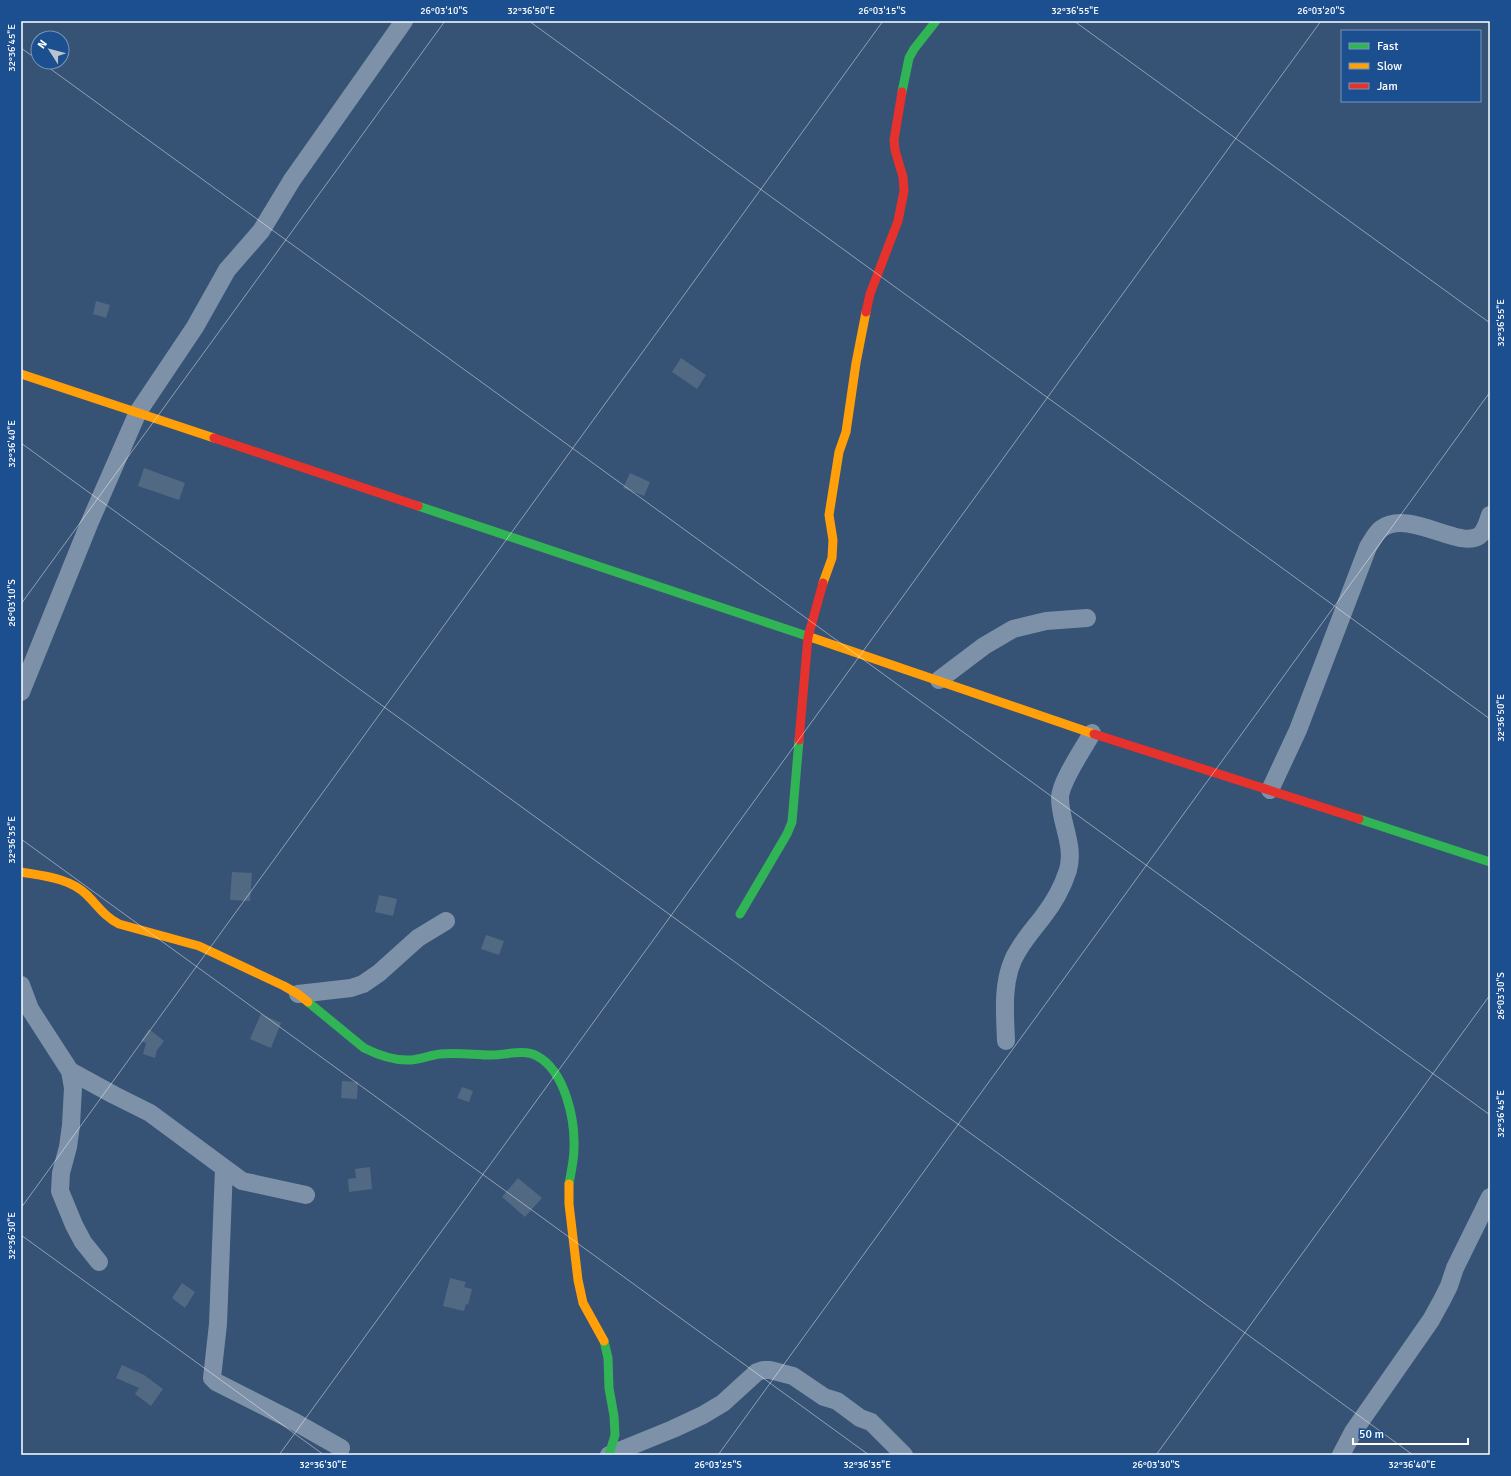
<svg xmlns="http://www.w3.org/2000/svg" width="1511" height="1476" font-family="Signika,sans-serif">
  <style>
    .building { fill: #526984 }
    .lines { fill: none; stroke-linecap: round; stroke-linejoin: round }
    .street { stroke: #7d92a8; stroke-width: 18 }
    .fast { stroke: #30b455; stroke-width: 9 }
    .slow { stroke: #ff9f0a; stroke-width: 9 }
    .jam { stroke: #e5322d; stroke-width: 9 }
    .ticks { fill: none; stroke: #fff; stroke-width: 1; stroke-opacity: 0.45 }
    .neatline { fill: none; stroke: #fff; stroke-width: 1.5 }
    .ticks-label { font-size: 10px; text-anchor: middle; fill: #fff }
  </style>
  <rect width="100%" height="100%" fill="#365274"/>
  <path class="building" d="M96 301 110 305 106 318 93 314Z
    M681 358 706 375 697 389 672 372Z
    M144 468 185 483 179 500 138 486Z
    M630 473 650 482 644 496 623 488Z
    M232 872 252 873 250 901 230 900Z
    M379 895 397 899 393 916 375 912Z
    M486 935 504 941 499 955 481 949Z
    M261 1014 281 1023 271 1048 250 1039Z
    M149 1029 164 1041 157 1050 155 1058 143 1054 146 1043 141 1041Z
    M342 1081 358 1082 357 1099 341 1098Z
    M462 1087 473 1091 469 1102 457 1098Z
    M370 1167 372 1189 349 1192 348 1179 356 1178 355 1169Z
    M518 1178 542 1198 525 1217 502 1197Z
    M450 1278 466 1282 464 1287 472 1289 468 1305 466 1304 464 1311 443 1306Z
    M182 1283 195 1292 185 1308 172 1298Z
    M122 1365 144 1375 163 1389 151 1406 135 1394 139 1388 116 1378Z"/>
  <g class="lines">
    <path class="street" d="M939 680 984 646 1013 629 1046 621 1087 618
      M21 692 89 524 138 412 195 327 227 270 261 231 292 180 404 21
      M1270 790 1298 730 1368 547C1372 541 1375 534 1381 529 1402 513 1437 534 1461 538 1466 539 1474 539 1479 536 1485 532 1488 521 1490 515
      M21 985 30 1009 70 1071 73 1088 71 1125 68 1147 61 1173 60 1191 74 1225 83 1242 99 1262
      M298 994 351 988 363 984 379 973 418 938 446 921
      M1006 1041C1005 1014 1002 985 1013 960 1020 944 1031 932 1042 918 1053 904 1063 886 1068 870 1075 845 1060 822 1060 798 1060 782 1084 748 1092 733
      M70 1071 114 1095 150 1113 242 1181 306 1195
      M224 1168 218 1324 212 1378 216 1382 295 1422 341 1448
      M609 1455 673 1429 703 1415 723 1403 757 1372 763 1370H770L793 1376 824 1397 837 1401 860 1418 871 1422 904 1455
      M1341 1455 1353 1432 1431 1320 1442 1300 1449 1286 1455 1268 1490 1197"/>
    <path class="fast" d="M902 92 909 58 914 49 936 21
      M418 506 813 638
      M1359 819 1490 862
      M740 914 787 834 792 822 799 740
      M308 1002 364 1048C378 1055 395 1061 411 1060 421 1059 431 1055 440 1054 458 1052 475 1055 492 1055 506 1055 524 1049 537 1056 565 1071 575 1119 574 1148 574 1160 571 1172 569 1184
      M604 1341 608 1358 609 1388 614 1416 615 1435 609 1455"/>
    <path class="slow" d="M21 374 214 438
      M823 583 832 558 833 540 829 515 839 452 846 432 856 363 866 312
      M813 638 1094 734
      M21 872C44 876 70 878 87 895 98 906 105 917 119 924L199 946 284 986 298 994 308 1002
      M569 1184V1204L578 1280 583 1303 604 1341"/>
    <path class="jam" d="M866 312 870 294 898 221 904 191 903 177 895 150 894 140 902 92
      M214 438 418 506
      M1094 734 1359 819
      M799 740 808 637 823 583"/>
  </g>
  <path class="ticks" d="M529 21 1490 719M1074 21 1490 323M21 48 38 60M41 62 1490 1115M21 443 1413 1455M21 604 445 21M21 839 869 1455M21 1208 883 21M21 1235 324 1455M279 1455 1321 21M718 1455 1490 392M1156 1455 1490 995"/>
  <rect width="1511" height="1476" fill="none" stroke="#1b4f8f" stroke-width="44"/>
  <rect x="1341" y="30" width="140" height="72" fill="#1b4f8f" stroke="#7695bc"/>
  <rect x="1349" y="43" width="20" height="6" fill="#30b455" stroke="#7695bc"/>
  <text x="1377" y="50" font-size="12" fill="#ffffff">Fast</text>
  <rect x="1349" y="63" width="20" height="6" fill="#ff9f0a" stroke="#7695bc"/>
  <text x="1377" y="70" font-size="12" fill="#ffffff">Slow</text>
  <rect x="1349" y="83" width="20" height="6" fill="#e5322d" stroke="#7695bc"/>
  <text x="1377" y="90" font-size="12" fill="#ffffff">Jam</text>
  <g transform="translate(50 50) rotate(306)"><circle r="19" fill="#1b4f8f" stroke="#7695bc"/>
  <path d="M0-3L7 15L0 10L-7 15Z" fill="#b9c2ce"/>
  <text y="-6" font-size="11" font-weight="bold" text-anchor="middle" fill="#ffffff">N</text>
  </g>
  <path d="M1353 1438v6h115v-6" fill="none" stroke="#ffffff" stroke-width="2"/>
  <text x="1359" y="1438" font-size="12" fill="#ffffff" stroke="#1b4f8f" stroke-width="3" paint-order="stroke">50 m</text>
  <rect x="22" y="22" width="1467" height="1432" class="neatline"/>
  <g class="ticks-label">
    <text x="444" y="14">26°03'10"S</text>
    <text x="531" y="14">32°36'50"E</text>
    <text x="882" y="14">26°03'15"S</text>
    <text x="1075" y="14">32°36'55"E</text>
    <text x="1321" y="14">26°03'20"S</text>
    <text transform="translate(11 48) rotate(-90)" y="4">32°36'45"E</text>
    <text transform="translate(1500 323) rotate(-90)" y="4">32°36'55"E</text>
    <text transform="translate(11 444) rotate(-90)" y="4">32°36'40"E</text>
    <text transform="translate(11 603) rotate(-90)" y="4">26°03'10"S</text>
    <text transform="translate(1500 718) rotate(-90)" y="4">32°36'50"E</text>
    <text transform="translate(11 840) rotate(-90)" y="4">32°36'35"E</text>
    <text transform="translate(1500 996) rotate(-90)" y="4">26°03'30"S</text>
    <text transform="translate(1500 1114) rotate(-90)" y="4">32°36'45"E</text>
    <text transform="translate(11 1236) rotate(-90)" y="4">32°36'30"E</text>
    <text x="323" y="1468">32°36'30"E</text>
    <text x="718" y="1468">26°03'25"S</text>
    <text x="867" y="1468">32°36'35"E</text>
    <text x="1156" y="1468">26°03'30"S</text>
    <text x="1412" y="1468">32°36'40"E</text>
  </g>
</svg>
